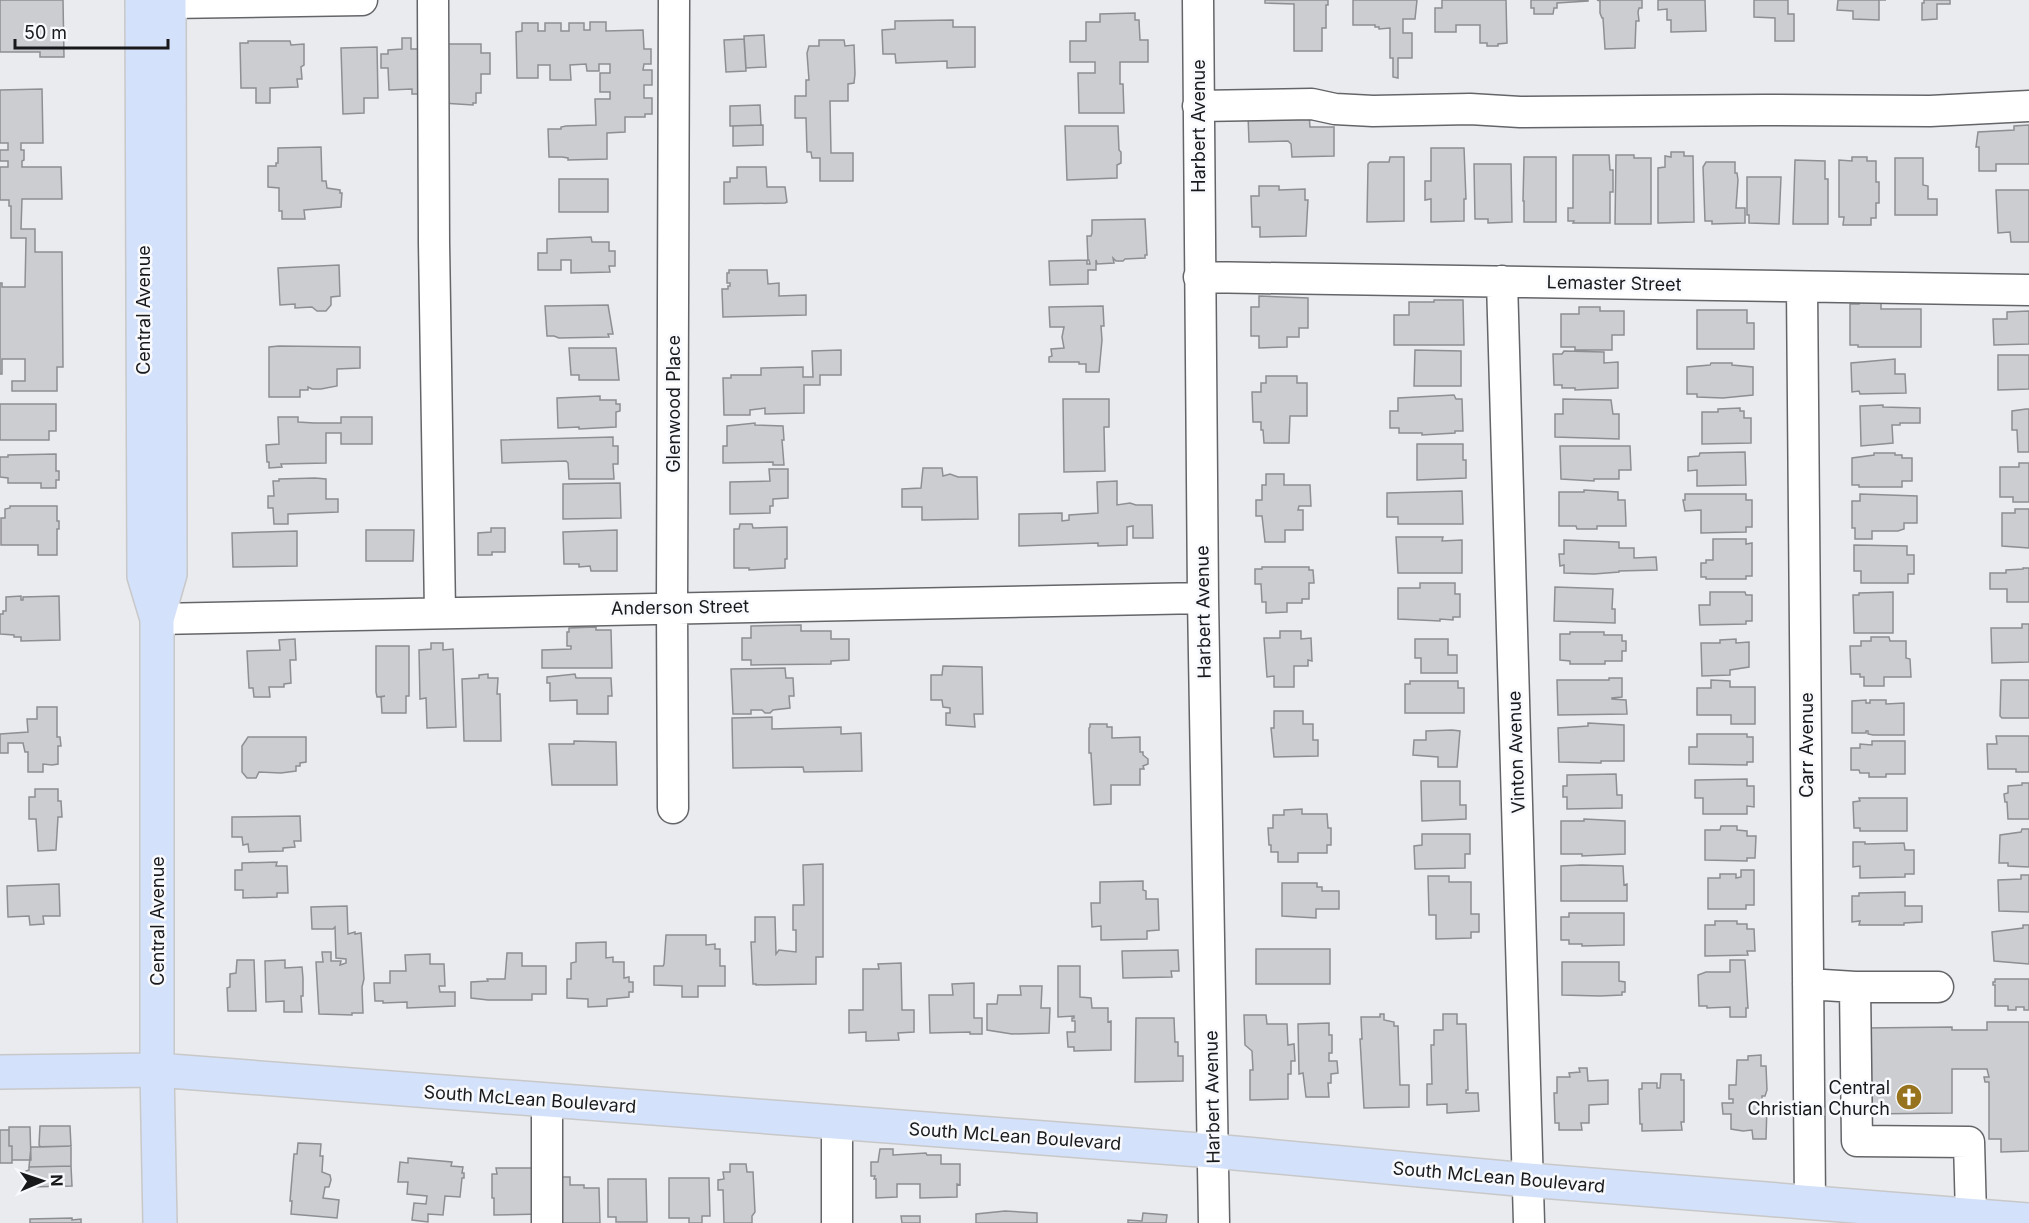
<svg xmlns="http://www.w3.org/2000/svg" width="2029" height="1223" font-family="Inter,sans-serif">
  <style>
    .building { fill: #cbcdd0; stroke: #8e8f92; stroke-width: 1.5 }
    .lines { fill: none; stroke-linecap: round; stroke-linejoin: round }
    .minor-casing { stroke: #646568; stroke-width: 33 }
    .major-casing { stroke: #c8c8c8; stroke-width: 36 }
    .minor { stroke: #fff; stroke-width: 30 }
    .major { stroke: #d4e1fa; stroke-width: 33 }
    .labels { text-anchor: middle; dominant-baseline: central; stroke-width: 5; stroke-linejoin: round; paint-order: stroke }
    .street-label { font-size: 18px; fill: #18191a; stroke: #f7f9fc }
    .poi-label { font-size: 18px; fill: #18191a; stroke: #f7f9fc; text-anchor: end }
  </style>
  <rect width="100%" height="100%" fill="#eaebef"/>
  <path class="building" d="M0 0H63L64 57H40V52H0Z
    M1265 0H1328V5H1326V28H1322V51H1294V4L1265 3Z
    M1353 0H1417L1415 19H1403V33H1412V58H1398V78L1393 77V58H1390V28L1379 29V27H1375V25H1353Z
    M1442 0H1506L1507 43 1498 44V46H1487V43H1480V25H1456V32H1435V8H1442Z
    M1531 0H1588V1L1557 3V8H1554L1553 14H1534V8H1531Z
    M1597 0H1642V8H1639L1638 12 1639 21H1636L1635 48 1605 49 1603 18H1602L1600 13V1Z
    M1658 0H1705L1706 31 1671 32V20H1667V9L1658 10Z
    M1754 0H1788V14H1794V41H1775V18L1754 17Z
    M1838 0H1886H1879V20L1853 19V11L1837 10Z
    M1924 0H1950V4H1937V19L1922 20V3H1924Z
    M1135 13V20H1139L1140 40H1148V62H1120V84H1123L1124 113H1079L1078 73H1095V62H1070V41H1086V22H1100V14Z
    M953 20V27H975V67L947 68V61L896 63 895 54H883L882 30 895 29V21Z
    M590 22H606V31L643 30 644 49H651V64H644L643 70H652V85H644V98H652V114H645V117H625V132L607 133V159L568 160V158L562 157H549L548 129H561V127L566 126 596 125 595 99H610V92H600V73H610V64H599V71H587L586 64 570 65 571 80H550V65H538V78H517L516 32 522 31V23H538V31H545V23H561V31H569V23H584V30H590Z
    M764 35 766 67 746 68 744 36Z
    M402 38H411V49H423V94H412V89L389 90 388 68H381V54H388V50L402 49Z
    M744 39 746 71 726 72 724 40Z
    M819 40H844L845 46 854 45 855 74 854 83 848 84V101H830L831 153H853V181H820V158H812L811 152H807L806 118H795V96H806V80H809L807 53 809 46H819Z
    M248 41H290L291 45 304 44V65L301 67 302 79H297L298 87 270 88V103H256V88H241L240 43H248Z
    M441 44H481V53H490V74H481V93H476V103H473V105L442 103Z
    M377 47 378 98H364V113L343 114 341 48Z
    M42 89 43 143H21V150H24V160L22 161V167H61L62 199H22L21 229H35V252H62L63 367H57V391H12V381H25V359H2V374H0V283H2V287H25L26 238H11V206H9V200H0V167H8V161H0V150H8V143H0V90Z
    M760 105 761 125 730 126V106Z
    M1309 114 1310 127H1334V156L1292 157 1291 144 1288 141 1249 142 1248 115Z
    M763 125V145L733 146V126Z
    M2029 125V164H1996V171H1979V147H1976L1978 132 2014 130V126Z
    M1065 126H1118L1119 150 1121 152V163L1117 165V178L1067 180Z
    M321 147 322 181H326L327 188 340 190V193H342L341 207 304 210 305 219H282V211H279V188L268 187V166H276V163H278V148Z
    M1431 148H1464L1466 199H1464V221L1431 222V199L1425 200V181H1431Z
    M1671 152H1684V156H1693L1694 222 1658 223V168L1665 167V156L1671 157Z
    M1573 155H1609L1610 170H1613V192H1610V223H1573L1574 221H1568V208H1573Z
    M1616 155H1634V158H1651V224H1615Z
    M1390 157H1404V221L1367 222 1368 164 1370 162H1389Z
    M1524 157H1556V222H1524V201H1523Z
    M1852 157H1867V161H1876V182H1879V203H1876V218H1871V225H1843L1844 217H1839V160L1852 161Z
    M1895 158H1923V185L1928 186V199H1937V215H1895Z
    M1795 160 1825 161V179H1828V224H1793Z
    M1706 162H1735V173H1737L1738 180 1736 208H1745V223L1712 224V221H1705L1703 167Z
    M1474 164H1511L1512 222 1488 223V219H1475Z
    M737 167H766L767 187H785L787 202 785 203 724 204V182H730V178H737Z
    M1747 177H1781L1779 224 1749 223V215H1747Z
    M559 179H608V212H559Z
    M1259 186H1279V190L1305 189V200H1308L1306 236 1260 237V227H1252L1251 196H1259Z
    M1996 190H2029V242H2011L2010 232 1998 233Z
    M1145 219 1147 255H1145V258L1125 259 1123 261H1116L1113 258 1114 263 1097 264 1096 260V270H1088V284L1050 285 1049 261 1087 260V264H1090L1089 260H1088L1087 236H1091L1092 233V220Z
    M591 237 592 242H609V251H615V266H609L610 272 571 273V260H561V270H538V253H547V239Z
    M339 265 340 296 331 297V305L326 311H317L312 307 295 308V304L280 305 278 268Z
    M729 270H767L768 284 779 283V296L806 295V315L723 317 722 289H728V286H730V283H727V273H729Z
    M1259 296 1308 298V328H1299V337H1287V347L1259 348V336H1251V307H1259Z
    M1434 300H1463L1464 345H1394V315H1409V302H1434Z
    M1881 300V309H1921V347H1858V345H1850V304H1859V301Z
    M608 305 613 334H608L609 337 559 338 554 336H547L545 306Z
    M1103 306 1104 326H1101L1102 340 1099 372H1086V364H1079V362H1049V357L1052 356 1051 349 1064 348 1062 337 1064 327H1050L1049 307Z
    M1579 307H1600V311H1624V335H1612V350H1575V347H1561V314H1579Z
    M1697 310H1747V323H1754V349H1697Z
    M2029 311V344L1994 345 1993 319H2007V312Z
    M279 346 360 347V368L337 369V386L321 389H312L308 387V390H300V397H269V347Z
    M569 348H616L619 380H579V375H571Z
    M841 350V375H820V385H804V413L765 414V408L750 410V415H724L723 378H731V375H761V368L803 367V377H813L812 351Z
    M1415 350 1461 351V386H1414Z
    M1564 351 1604 352V363L1618 362V388L1575 390V388H1562V385H1554L1553 354H1562Z
    M1998 355H2029V389L1998 390Z
    M1895 359V374H1905L1906 393 1860 394 1859 391 1852 392 1851 363Z
    M1711 363H1732V365L1753 367V395L1723 398 1697 397V394H1687V367L1710 365Z
    M1266 376H1297V383H1307V416H1290L1289 443H1264L1263 430H1261V422H1253L1252 392H1261V383H1266Z
    M1454 395 1456 399H1462L1463 431H1455V433L1422 435V433H1399V428H1390V411H1398V398Z
    M600 396V400H616V404H620V411L616 412V427L579 429V427L558 428 557 398Z
    M1063 399H1109V427H1104L1105 471 1064 472Z
    M1563 399 1611 400 1613 414H1619V439L1555 437V414H1563Z
    M0 404H56V431H49V440H0Z
    M1883 405V407L1920 408V423H1900V425H1892L1893 443 1861 446 1860 406Z
    M1740 408V411H1744V418H1751V443L1702 444V412H1718V409Z
    M2026 409H2029V452H2018L2017 430H2012V411Z
    M278 417H298V422L314 423H341V417H372V444H341V433H326V463L281 464 282 467 269 468V462H267L266 445 279 444Z
    M755 423V425L783 426 784 440H782L784 465H773V462L723 463V446H727V426Z
    M613 437V446H618V464H613L614 479H569L568 463 566 461 502 463 501 440Z
    M1417 444H1463V460H1466V478L1417 480Z
    M1560 446H1630L1631 470H1619V479H1594V481L1561 479Z
    M1745 452 1746 485 1697 486V470L1688 471V457L1699 456 1700 453Z
    M1874 453H1895V455H1902V458H1912V481H1902V487H1859V485H1852V458L1874 455Z
    M56 454V471H59V480H56V488H41V483H8V478L0 477V457H8V455Z
    M2019 463H2029V502H2013V497H2000V467H2019Z
    M923 468H942L943 476 950 474 958 477H977L978 519 922 520V507H902V489L921 488Z
    M769 469H788V498L773 499V506H770V513L730 514V482L770 481Z
    M1266 474H1284V485H1310L1311 506H1299L1298 510H1303V530H1285V542H1265L1262 516H1256V500H1262V485H1266Z
    M315 478 326 479V499H338V512L288 514V524H274L273 508H268V496H274L273 481H279V479Z
    M1117 481V505L1130 503 1136 505H1152L1153 538H1133V526L1127 527V545L1098 546V543L1019 546V514L1062 513V521L1069 520V515L1098 513 1097 482Z
    M620 483 621 518 563 519V484Z
    M1584 490 1618 492V500H1625L1626 526H1597V529H1577L1576 526H1559V492H1584Z
    M1462 491 1463 524H1398V517H1387V493Z
    M1685 494H1746V500H1752V527H1746V532L1701 533V510L1685 511 1683 500H1685Z
    M1860 494 1917 496V523H1904V529L1898 531H1872V539H1855V528H1852V501H1860Z
    M10 506H57V521H59V529H57V555H38V545H1V518H5V509L10 508Z
    M2015 509H2029V548L2002 546V513H2015Z
    M740 524H752L753 528 787 527V559H785V568L749 570V568H734V529H739Z
    M491 528H505V552H492V555H478V533L491 532Z
    M366 530H414L413 561H366Z
    M617 530V571H591L590 566 579 567V564H564L563 532Z
    M297 531V566L233 567 232 533Z
    M1396 537H1443L1442 541 1462 540V573H1398Z
    M1713 539H1746V544L1752 543V576H1746V579H1706V577H1701V563H1706V560H1713Z
    M1564 540 1619 542V548H1634V558L1656 557 1657 570 1619 571V572L1594 574 1564 573V565L1560 566 1559 554H1564Z
    M1854 545 1907 546V555H1914V574H1908V583H1861V571H1854Z
    M1262 567H1309V570H1313L1314 583H1309V599H1302V603H1287V612L1266 613V602H1262L1261 584H1255V569H1262Z
    M2023 568H2029V602H2007V589H1990V573H2006V570L2023 569Z
    M1420 583H1455V594H1460V617H1453V620L1440 619V621L1398 619V588H1420Z
    M1555 587 1613 589 1612 609H1615V623L1554 621Z
    M1710 592H1745L1746 595H1752V621H1746V624L1700 625 1699 605H1710Z
    M1893 592V633H1854L1853 595H1859V593Z
    M21 596V600H23V597L59 596 60 640 21 641V637H14V635L0 634V614H3V611H6V597Z
    M2022 624H2029V662L1992 663 1991 628H2022Z
    M801 625V631H831V639H849V660L831 661V664L751 665V660H742V638H751V626Z
    M596 627V630H611L612 668H542V650L571 649V646H567V632H569V628Z
    M1280 631H1301V639L1311 638 1312 661 1308 660V666H1294V687H1274V676L1267 677 1264 638H1280Z
    M1570 632H1604V635H1622V641H1626V651H1622V661H1605V664H1570V661L1560 660V634H1570Z
    M1871 637H1889L1890 641H1906V658L1910 659 1911 677H1884V686H1864V677H1860V674H1851L1850 646H1861V641H1871Z
    M295 639 296 660H290L291 683 284 684V687H269L270 697H254L253 688H249L247 651 280 650 279 640Z
    M1415 639H1448V655H1457V673H1421V658H1415Z
    M1736 639V643L1749 642V667L1730 670V675L1702 676 1701 643H1720V640Z
    M431 643H443V650L453 649 456 727 427 728 426 698 420 699 419 650 431 649Z
    M376 646H409V696H406V713H382L381 697 385 696 377 697 376 692Z
    M943 666 982 667 983 714H974L975 727 946 725V713H950V708L943 707 942 700H931V675H942Z
    M785 668 786 678H793L794 696H789L790 708 773 710 770 713H765L762 710H751V714H733L731 669Z
    M488 674V678H498L497 694H500L501 741H464L462 679 479 678V675Z
    M575 674 576 678H611L612 696H608V714H577V700L550 701V683H547V677Z
    M1609 678H1622V697L1612 698V699L1626 700 1627 714 1558 715 1557 680H1609Z
    M1711 680 1730 681V687H1755V724H1731V715H1697V688H1711Z
    M2001 680H2029V718H2002L2000 716Z
    M1410 681H1458V688H1464V713H1405V684H1410Z
    M1866 700V703H1870V700H1886V704L1904 703V735H1873L1868 734V731H1866V733H1852V701Z
    M37 707H57V737H60L61 746H58V764L52 765 43 764V772H28V752H25L23 743H8V753H0V734L28 732 27 719H37Z
    M1274 711H1303V724H1313V740H1318V756L1274 757 1271 728H1274Z
    M772 717V729L841 727V734L861 733 862 771 804 772 803 767 733 768 732 718Z
    M1588 723 1624 725V761H1601V763L1559 762 1558 728 1588 726Z
    M1090 724H1107V727H1112V738L1140 737V752H1143V755L1148 759V764L1143 766 1144 769H1140V785H1111V804L1094 805 1091 753H1089V728L1090 727Z
    M1452 730 1460 731 1457 767H1438V757L1413 755 1414 740H1426V731Z
    M1697 734H1747V737H1753V762H1747V765L1689 764V747H1697Z
    M1996 736H2029V772H2016V769H1988L1987 744H1997Z
    M248 737H306V762L300 763V766H296V771L281 773 259 772 256 778H247L242 772V746Z
    M574 741 616 742 617 785H552L549 744H574Z
    M1872 741H1905V774H1886V777H1869V773H1860L1859 770H1851V748H1860V744L1872 745Z
    M1616 774 1617 795H1622V808L1567 809V797H1563V786H1567V775Z
    M1747 779V786H1754V807L1747 806V814H1703V798H1695V780Z
    M1421 781H1460V805H1466V819L1422 821Z
    M2022 783H2029V819H2008L2007 802H2005L2004 794 2008 793V786L2022 785Z
    M35 789H58V801H61L62 817H58L56 850 38 851 36 819H29V797H35Z
    M1859 798H1907V831H1860V828H1854L1853 802 1860 801Z
    M1302 809V814H1327L1328 828H1331V845H1327V853H1298V862H1278V852H1271V845H1269L1268 828H1273V815H1284V810Z
    M300 816 301 841H294L295 847 283 848V851L249 852 248 844 243 845 242 837H232V817Z
    M1584 819 1625 821V854L1582 856V854H1561V821H1584Z
    M1721 826H1737V830L1747 831V836H1756L1755 858H1747V861L1705 860V830H1720Z
    M2022 829H2029V867L2008 866V863H1999L2000 835 2021 832Z
    M1422 834H1470V854H1465V868L1415 869 1414 846 1422 845Z
    M1853 842H1865V844L1904 843 1905 850H1914V874H1905V877L1860 878V866L1853 867Z
    M277 862 276 866H287L288 893H277V897L243 898V890H235V870H242V863Z
    M823 864V957H816V984L756 985V984H753L751 942H755V917H775L776 954 779 950 796 952V930H793V905H804L803 865Z
    M1581 865 1623 866 1624 885 1627 884V901H1561V866Z
    M1741 870H1754V905H1746V909H1708V878H1720V874H1736V878L1741 877Z
    M2021 875H2029V912L1999 911 1998 880 2021 879Z
    M1428 876H1449V882H1471V914H1479V932H1471V938L1436 939V915H1429Z
    M1143 881V890L1146 891V899H1158L1159 930 1147 931V939L1101 940V926L1092 927 1091 903H1100V882Z
    M1282 883H1317V887H1322V891H1339V909H1316V918L1282 916Z
    M59 884 60 916H43L44 924 30 925 29 916 8 917 7 886Z
    M1905 892V906H1922V922L1904 923V925H1859L1860 921 1852 922V896H1859V893Z
    M347 906 348 934 355 932V934L361 933 364 979 362 987 363 1013H352V1015L319 1014 316 962H323L322 952H331V961H341L340 965 346 963V959L336 958 335 927 333 929H312L311 907Z
    M1569 913H1624V945L1582 946V944H1569V940H1561V917H1569Z
    M1715 921H1737V924H1747V929H1754L1755 951H1747L1748 955 1705 956V925H1715Z
    M2023 925H2029V964L1994 961 1992 932 2023 928Z
    M666 935H706V945L715 944V949H720V966H725V986H698V997H682V986L654 985V966H663L664 964Z
    M606 942V958L613 957V962H624V978L629 977V982H633V992H629V997L607 999V1006L588 1007V999L567 998V979H571V963L576 962V943Z
    M1256 949H1330V984H1256Z
    M1178 950 1179 971H1171L1172 977 1123 978 1122 951Z
    M507 953H522V966H546V994H532V1000H488L471 998V982L488 981 487 979H505Z
    M430 954V964H444L445 986H439L440 992H455V1006L407 1008V1002L383 1003V1001H375L374 983H390V971H406L405 955Z
    M237 960H254L256 1011H228L227 988 230 987V974L236 973Z
    M285 960V968L302 967 303 978V996H301L302 1012H284V1001L266 1002 265 961Z
    M1730 960H1745L1748 1008H1746V1017H1730V1007L1707 1008V1006H1699L1698 975 1706 972H1730Z
    M1562 962H1619V981L1625 982V992H1622V995L1600 996 1562 995Z
    M901 963 902 1010H914V1032L898 1033 899 1040 866 1041V1032L849 1033V1010H863V969H879L878 964Z
    M1058 966H1080V997L1091 998 1092 1008H1108V1022L1111 1021V1050L1074 1051V1047H1068L1067 1032H1075V1021H1072V1018H1074V1016L1058 1017Z
    M1995 979H2029V1010H2024V1007H2016V1010H2008V1006H1995V985H1993V982H1995Z
    M974 983V1018H982V1034H970V1032L930 1033 929 995H953L952 984Z
    M1020 986H1042L1041 1008H1050L1049 1033 1012 1034 987 1030V1004H997L998 995H1021Z
    M1380 1014H1384V1020L1394 1022V1026H1398L1400 1085H1409V1107L1364 1108 1360 1039H1362L1361 1017H1380Z
    M1443 1014H1457V1024H1466L1468 1090H1466V1093H1478L1479 1111 1447 1113V1104L1427 1105V1084H1432L1431 1045H1434V1030H1443Z
    M1244 1015H1266L1267 1024H1287L1288 1045 1294 1044 1295 1061H1291V1074H1288V1099L1250 1100V1070H1253L1252 1051 1245 1045Z
    M1136 1018H1174L1175 1042H1178V1056H1183V1081L1135 1082Z
    M1987 1022H2029V1151L2001 1152V1139H1989V1082H1985L1984 1077H1989L1987 1069H1952V1113L1866 1114V1028L1952 1027V1030H1987Z
    M1329 1023V1035H1332V1053H1329V1061H1337L1338 1073 1331 1074V1083H1328L1329 1097H1306L1303 1073 1299 1074 1298 1024Z
    M1761 1055V1066H1766L1767 1090 1765 1096H1762V1106H1767L1766 1139H1753L1752 1130 1743 1131 1731 1129V1114H1723L1722 1103H1733V1099H1729V1085H1736L1737 1060H1748V1056Z
    M1579 1068H1587L1588 1081 1608 1080V1104L1589 1105V1123H1581L1582 1130H1559V1123H1555L1554 1093H1557V1077H1570L1569 1073 1580 1072Z
    M1661 1074H1681V1080H1684V1122H1681L1682 1130 1642 1131V1124H1640L1639 1089H1642V1083H1657V1088H1660Z
    M40 1126H70L71 1146 41 1147 39 1145Z
    M9 1127H30L31 1160H12V1146H9Z
    M0 1130H9V1146H12V1163H0Z
    M298 1143 321 1144 320 1156H323L322 1172 330 1175 331 1180 329 1187H325L323 1198 339 1200 337 1218 291 1214 292 1201H290L294 1154H297Z
    M71 1146V1166L29 1167 31 1147Z
    M880 1149H893V1155L926 1153 927 1155H941V1164H960V1185L957 1184V1197L920 1198V1184H897V1197L876 1198V1179H874L875 1176H871V1162H878Z
    M408 1158 452 1162 451 1166 463 1167 462 1173H464V1178H462L460 1197 445 1196 443 1215 428 1214V1222L412 1220 414 1203 426 1204 427 1196 407 1194 408 1182H398L400 1162 408 1163Z
    M730 1164H746L747 1172H753L755 1212 752 1216V1223H724L723 1190H718V1180L724 1179 723 1172H730Z
    M71 1166 72 1186 29 1187V1183H26V1171L29 1170V1167Z
    M496 1168H534L539 1214 494 1215V1198H492V1174H497Z
    M558 1177H570V1185H584V1188H599L600 1223H554Z
    M669 1178H709L710 1216H702V1223H689V1218H669Z
    M608 1179H646L647 1222H616V1217H608Z
    M1005 1211 1037 1213V1223H976V1214Z
    M1143 1213 1167 1215 1166 1223H1128V1220L1142 1221Z
    M901 1216H920V1223H902Z
    M72 1218V1220L81 1219V1223H30V1219Z"/>
  <g class="lines">
    <defs>
      <path id="minor" d="M161 0 169 3 362 0
        M433 0 434 243 440 612
        M1198 0 1203 598 1214 1223
        M1198 106 1312 104 1335 109 1373 111 1470 109 1520 112 1763 110 1930 111 2029 106
        M1199 277 2029 290
        M1502 281 1529 1223
        M1802 287 1810 1203
        M157 619 1203 598
        M673 808 672 607 674 0
        M1808 984 1855 987 1857 1141 1969 1142 1971 1216
        M1855 987H1938
        M837 1123V1223
        M547 1223V1100"/>
      <path id="major" d="M142 0 144 576 157 619
        M0 1072 157 1070 1213 1151 1528 1180 2029 1220
        M160 1223 157 1070V619L170 574 169 0"/>
    </defs>
    <use href="#minor" class="minor-casing"/>
    <use href="#major" class="major-casing"/>
    <use href="#minor" class="minor"/>
    <use href="#major" class="major"/>
  </g>
  <defs>
    <symbol id="church-disc" viewBox="-11 -11 22 22"><circle r="9.5" fill="#98731d" stroke="#f7f9fc"/><path d="M-1.2-6h2.4v3.5h3.3v2.4h-3.3V6h-2.4V-.1h-3.3v-2.4h3.3Z" fill="#fff"/></symbol>
  </defs>
  <g fill-rule="evenodd">
    <use href="#church-disc" x="1894" y="1082" width="30" height="30"/>
  </g>
  <g class="labels">
    <g class="street-label">
      <text transform="translate(1198 126) rotate(-90)">Harbert Avenue</text>
      <text transform="translate(1614 283) rotate(1)">Lemaster Street</text>
      <text transform="translate(143 310) rotate(-90)">Central Avenue</text>
      <text transform="translate(673 404) rotate(-90)">Glenwood Place</text>
      <text transform="translate(680 607) rotate(-1)">Anderson Street</text>
      <text transform="translate(1203 612) rotate(-91)">Harbert Avenue</text>
      <text transform="translate(1806 745) rotate(-90)">Carr Avenue</text>
      <text transform="translate(1516 752) rotate(-92)">Vinton Avenue</text>
      <text transform="translate(157 921) rotate(-90)">Central Avenue</text>
      <text transform="translate(1212 1097) rotate(-91)">Harbert Avenue</text>
      <text transform="translate(530 1099) rotate(4)">South McLean Boulevard</text>
      <text transform="translate(1015 1136) rotate(4)">South McLean Boulevard</text>
      <text transform="translate(1499 1177) rotate(5)">South McLean Boulevard</text>
    </g>
    <g class="poi-label">
      <text x="1890" y="1087">Central<tspan x="1890" dy="21">Christian Church</tspan></text>
    </g>
  </g>
  <g transform="translate(42 1181) rotate(88)" stroke="#f7f9fc" stroke-width="4.5" paint-order="stroke">
  <path d="M0-4.5L10 22L0 15L-10 22Z" fill="#18191a"/>
  <text y="-9" font-size="16" font-weight="bold" text-anchor="middle" fill="#18191a">N</text>
  </g>
  <path d="M15 39v9h153v-9" fill="none" stroke="#18191a" stroke-width="3"/>
  <text x="24" y="39" font-size="18" fill="#18191a" stroke="#f7f9fc" stroke-width="4.5" paint-order="stroke">50 m</text>
</svg>
